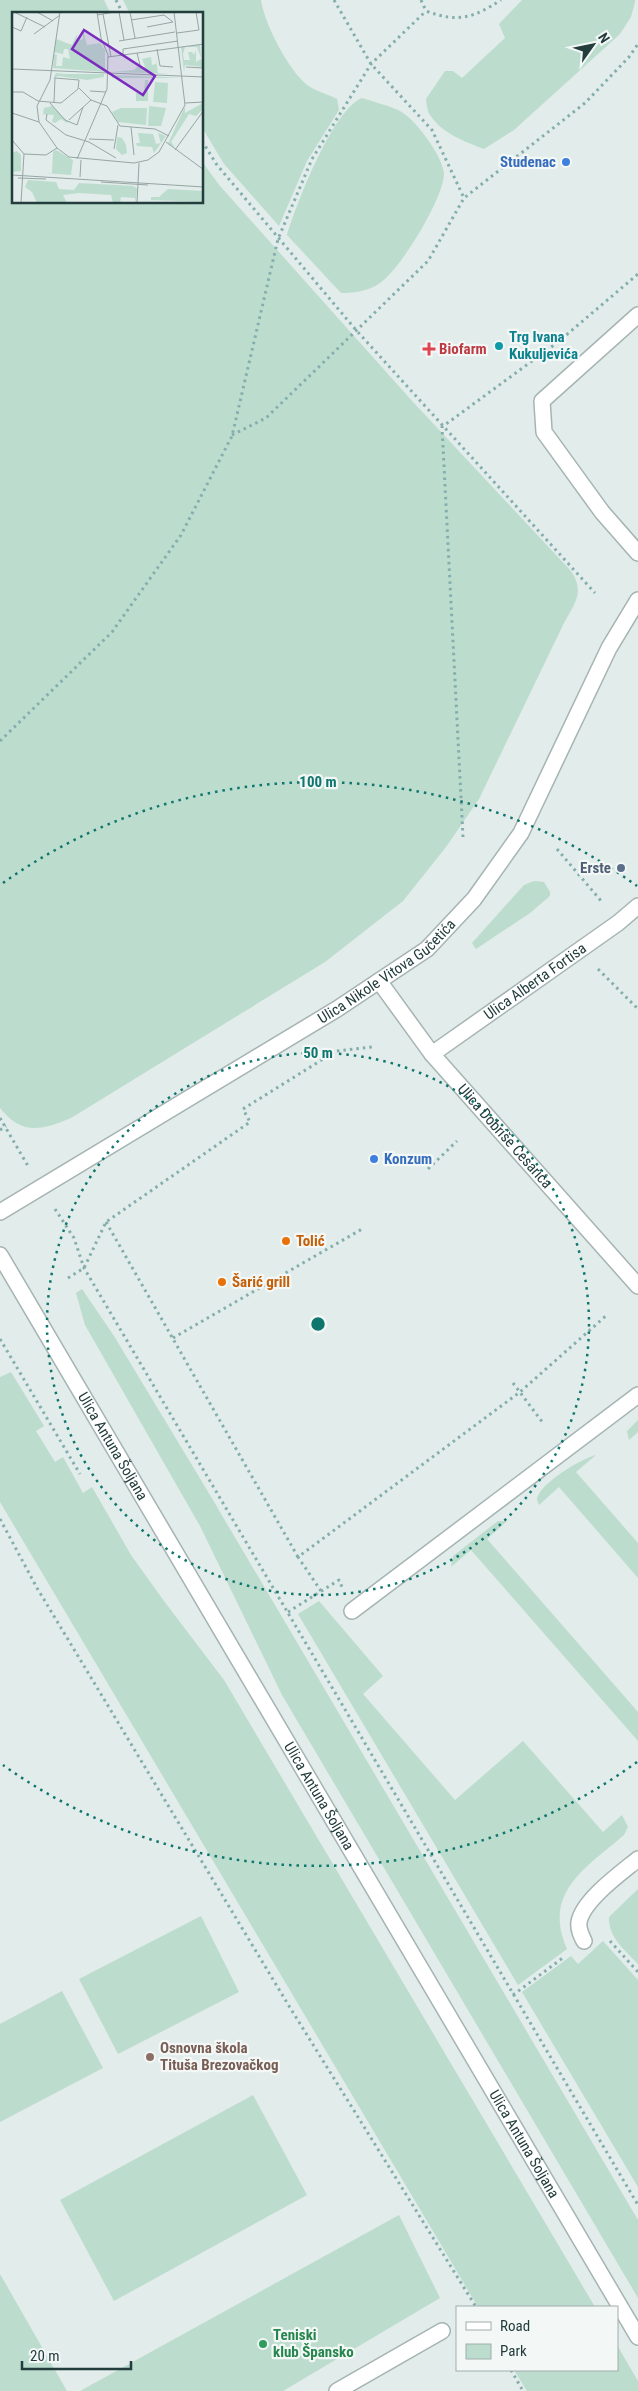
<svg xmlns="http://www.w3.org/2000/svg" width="638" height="2391" font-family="'Roboto Condensed',sans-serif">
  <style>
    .green { fill: #bcdcce }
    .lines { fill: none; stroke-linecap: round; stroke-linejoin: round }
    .service-casing { stroke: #a5b4b2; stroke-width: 18 }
    .minor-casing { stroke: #a5b4b2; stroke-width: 18 }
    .tertiary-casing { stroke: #a5b4b2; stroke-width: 18 }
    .path { stroke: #84aead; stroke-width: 3; stroke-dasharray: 2.5 4; stroke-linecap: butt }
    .service { stroke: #fff; stroke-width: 15 }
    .minor { stroke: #fff; stroke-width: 15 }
    .tertiary { stroke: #fff; stroke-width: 15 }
    .ring { fill: none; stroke: #0f766e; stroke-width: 2.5; stroke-dasharray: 2.5 5 }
    .shop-dot { fill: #3f7fe0; stroke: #f3f8f7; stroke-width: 2 }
    .culture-dot { fill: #0f9aa8; stroke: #f3f8f7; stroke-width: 2 }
    .health-dot { fill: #e0444e; stroke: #f3f8f7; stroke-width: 2 }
    .service-dot { fill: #5c6f8a; stroke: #f3f8f7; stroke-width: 2 }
    .food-dot { fill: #e8710a; stroke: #f3f8f7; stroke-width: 2 }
    .education-dot { fill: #8d6e63; stroke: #f3f8f7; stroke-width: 2 }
    .leisure-dot { fill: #2e9e5b; stroke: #f3f8f7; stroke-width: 2 }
    .labels { text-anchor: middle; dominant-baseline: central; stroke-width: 4.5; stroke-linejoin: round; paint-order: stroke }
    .shop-label { font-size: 15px; font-weight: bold; fill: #366cbe; stroke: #f3f8f7; text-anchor: end }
    .culture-label { font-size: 15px; font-weight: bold; fill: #0d838f; stroke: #f3f8f7; text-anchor: start }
    .health-label { font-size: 15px; font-weight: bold; fill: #be3a42; stroke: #f3f8f7; text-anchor: start }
    .service-label { font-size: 15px; font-weight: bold; fill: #4e5e75; stroke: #f3f8f7; text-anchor: end }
    .street-label { font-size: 15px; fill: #233c3c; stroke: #f3f8f7 }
    .food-label { font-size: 15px; font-weight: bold; fill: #c56008; stroke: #f3f8f7; text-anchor: start }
    .education-label { font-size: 15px; font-weight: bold; fill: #785e54; stroke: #f3f8f7; text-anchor: start }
    .leisure-label { font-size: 15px; font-weight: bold; fill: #27864d; stroke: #f3f8f7; text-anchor: start }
    .inset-road { fill: none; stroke: #96a6a4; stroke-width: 1 }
    .view { fill: #7b2cbf; fill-opacity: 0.15; stroke: #7b2cbf; stroke-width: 2.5 }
    .inset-edge { fill: none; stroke: #233c3c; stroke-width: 2.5 }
    .centre { fill: #0f766e; stroke: #f3f8f7; stroke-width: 2.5 }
    .ring-label { font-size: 15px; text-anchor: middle; font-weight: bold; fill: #0f766e; stroke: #f3f8f7; stroke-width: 4.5; stroke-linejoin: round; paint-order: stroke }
  </style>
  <rect width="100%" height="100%" fill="#e2ecea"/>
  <path class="green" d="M0 0H104L111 14H14V202H202L203 163 220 186 413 402 571 571C585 592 575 603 564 623L479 799 446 847 403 901 325 962 71 1118C42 1130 22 1136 0 1108Z
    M123 0H261C264 23 288 69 306 84 314 91 328 94 337 99L339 110 307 161 279 226 224 164 203 129 202 14H130Z
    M522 0H635V2L631 17 620 34 514 130 484 149C466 142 441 133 430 115 427 111 427 105 426 99L445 71H453L462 78 505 38 499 24Z
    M362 98C374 102 387 105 398 110 414 117 442 155 444 173 445 196 400 270 380 283 369 291 354 293 341 293L287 235C296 205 333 109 362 98Z
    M534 881 544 882 550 892V896L530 913 476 949 472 943 524 885Z
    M82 1289 114 1336 207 1490 638 2220V2298L282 1695 200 1526 85 1325 76 1293Z
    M11 1372 44 1426 36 1431 55 1462 63 1457 83 1493 92 1487 131 1555 164 1601 224 1680 595 2307H478L0 1502V1377Z
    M638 1420V1432L629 1440 627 1431Z
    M596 1455 576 1472 638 1543V1578L559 1487 539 1505 537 1500C537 1485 582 1458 596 1455Z
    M498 1521H507L487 1539 638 1712V1741L471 1550 451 1567 453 1556Z
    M319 1601 383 1676 363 1694 455 1800 523 1741 603 1832 622 1815 628 1827 624 1835C586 1868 542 1892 567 1949L518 1985 298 1614Z
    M638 1889V1964C625 1950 608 1937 609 1917Z
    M201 1916 239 1992 118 2054 79 1979Z
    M603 1941 638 1980V2187L522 1992 571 1956 578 1964Z
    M62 1991 103 2068 0 2122V2024Z
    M253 2095 307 2195 114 2301 60 2200Z
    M399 2215 440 2298 283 2391H80Z
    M0 2274 67 2391H0Z
    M617 2345 638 2381V2391H527L514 2370H617Z"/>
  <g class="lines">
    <defs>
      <path id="service" d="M638 315 542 401 544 432 602 512 638 553
        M352 1611 638 1395
        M337 2391 442 2331"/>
      <g id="minor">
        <path id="s1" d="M379 981 432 1054 638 1286"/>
        <path id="s2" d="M432 1054 618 923 638 906"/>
        <path d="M584 1941C581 1935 578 1929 579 1922 583 1900 621 1873 638 1859"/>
      </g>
      <g id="tertiary">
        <path id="s3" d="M0 1212 337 1009 427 949 474 899 521 833 609 648 638 600"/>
        <path id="s4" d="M0 1255 638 2337"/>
      </g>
    </defs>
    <use href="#service" class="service-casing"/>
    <use href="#minor" class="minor-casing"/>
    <use href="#tertiary" class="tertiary-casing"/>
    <path class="path" d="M116 0 123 14
      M334 0 371 64 432 130 464 198
      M421 0 426 11C458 23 473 18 501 0
      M202 141 217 165 356 330 595 593
      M232 435 266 418 428 261 464 198 585 103 629 57 638 44
      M0 741 112 632 181 535 232 436 278 239 312 159 371 64 426 11
      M463 837 442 427 558 342 638 274
      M557 849 602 902
      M598 969 638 1009
      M0 1118 28 1166
      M0 1130 6 1126
      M428 1169 457 1141
      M55 1209 74 1238 84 1268 638 2205
      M106 1222 298 1557
      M68 1278 84 1268 106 1222 250 1122 243 1109 336 1051 372 1047
      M173 1338 362 1229
      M0 1339 80 1474
      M513 1383 543 1423
      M0 1519 37 1588 289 2006 476 2307
      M321 1591 298 1557 520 1392 608 1314
      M288 1612 339 1580 342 1587
      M610 1941 638 1972
      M513 1995 564 1957
      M511 2370 523 2391"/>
    <use href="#service" class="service"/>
    <use href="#minor" class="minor"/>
    <use href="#tertiary" class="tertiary"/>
  </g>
  <g class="ring">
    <circle cx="318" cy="1324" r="271"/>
    <path d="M637 1762A542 542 0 0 1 3 1765M3 883A542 542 0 0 1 637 886"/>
  </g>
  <g class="shop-dot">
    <circle cx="566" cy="162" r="5"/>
    <circle cx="374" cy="1159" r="5"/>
  </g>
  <circle class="culture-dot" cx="499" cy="346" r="5"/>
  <path class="health-dot" d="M426.5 341.5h5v5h5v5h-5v5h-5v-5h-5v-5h5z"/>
  <circle class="service-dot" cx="621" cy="868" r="5"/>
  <g class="food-dot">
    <circle cx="286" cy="1241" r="5"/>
    <circle cx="222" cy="1282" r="5"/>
  </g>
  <circle class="education-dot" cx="150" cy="2057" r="5"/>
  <circle class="leisure-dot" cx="263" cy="2344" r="5"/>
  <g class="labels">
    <g class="shop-label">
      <text x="556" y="162">Studenac</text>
      <text x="384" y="1159" text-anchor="start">Konzum</text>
    </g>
    <g class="culture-label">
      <text x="509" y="337">Trg Ivana<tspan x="509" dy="17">Kukuljevića</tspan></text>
    </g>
    <g class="health-label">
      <text x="439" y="349">Biofarm</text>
    </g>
    <g class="service-label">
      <text x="611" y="868">Erste</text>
    </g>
    <g class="street-label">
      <text stroke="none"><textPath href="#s3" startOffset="456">Ulica Nikole Vitova Gučetića</textPath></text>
      <text stroke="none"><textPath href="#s2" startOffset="126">Ulica Alberta Fortisa</textPath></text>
      <text stroke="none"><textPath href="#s1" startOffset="200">Ulica Dobriše Cesarića</textPath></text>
      <text stroke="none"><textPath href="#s4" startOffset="222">Ulica Antuna Šoljana</textPath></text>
      <text stroke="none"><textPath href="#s4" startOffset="628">Ulica Antuna Šoljana</textPath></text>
      <text stroke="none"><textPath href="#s4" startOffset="1032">Ulica Antuna Šoljana</textPath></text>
    </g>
    <g class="food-label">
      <text x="296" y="1241">Tolić</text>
      <text x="232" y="1282">Šarić grill</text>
    </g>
    <g class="education-label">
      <text x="160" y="2048">Osnovna škola<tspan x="160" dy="17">Tituša Brezovačkog</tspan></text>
    </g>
    <g class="leisure-label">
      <text x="273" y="2335">Teniski<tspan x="273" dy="17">klub Špansko</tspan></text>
    </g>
  </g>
  <g transform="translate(12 12)">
    <rect width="191" height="191" fill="#e2ecea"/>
    <path d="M71 18 75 33 88 31 93 38V60L41 56 42 42 45 43 44 54H50L51 45 58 47 56 37H52L51 42 42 40 44 27 60 33 65 22V29L71 27ZM188 33 189 46 185 35H173L171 42 172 48H178L176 40H180L182 43 184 38V50L189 47 191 55 173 53 172 60 169 35ZM139 45 140 53 144 52V48L146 61 157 62 100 60 122 58 126 54 129 58 133 54 130 47ZM44 61 52 62H92V65L75 68 46 64 41 67ZM101 63 153 65 169 66H100ZM133 68H136V89H124V81H132ZM143 70 156 71 155 91 141 90ZM191 91V97L184 104 177 102 159 130 163 135 156 132 173 94V101ZM40 94 56 110 55 111 49 107 43 111 40 110 42 103 28 102H31L32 96ZM137 94 154 96 149 114H136ZM109 96H135L134 113 106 110 100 100ZM126 121 141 122 144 132 149 131 146 121 154 124 142 141 140 135 125 134 124 131H128ZM105 125 110 126 114 133 115 141 110 143 104 137ZM44 138 61 148 59 163 34 161H40L41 140ZM5 139 9 143V159L0 160V141ZM16 168 44 170 47 177 62 178 67 171 121 174 125 176 124 191 123 186 109 185 108 191H98H101L99 183 67 181 51 183 55 191H25L20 180 13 175ZM156 177 191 179V190L139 188V185H147Z" fill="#bcdcce"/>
    <path class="inset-road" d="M2 0 33 15M25 0 41 9M48 0 38 68 25 94 27 110 45 136 57 145 122 151 136 148 147 140 173 93 162 0M107 0 112 28M118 0 123 26M91 2 99 45M85 3 103 0M119 8 152 3 161 10M0 15 9 19 15 5M135 15 161 10M165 21 187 18 184 0M22 22 48 3M107 29 163 20M145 37 148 54 161 55M125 41 129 57M111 43V37L166 29M96 45 192 32M174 55 192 56M0 57 192 65M67 76 79 88 95 94 108 114 143 117 157 124M78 79 94 80M0 80H11L26 89 37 90 49 91 66 77 67 68 43 66 42 90M38 91 53 108 65 113 71 95M173 91 192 90M0 101 27 110M35 102 34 108 54 123 77 130 104 146M57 108 79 88M119 115 122 143M77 127 102 128M0 128 12 142 34 143 45 136M154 130 192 158M102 137 106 113M163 138 192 98M65 147 95 77 96 43 89 26 85 0M0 163 192 175M68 165 69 148M6 166 34 167M89 170 136 173M9 191 12 142M125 191 127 151"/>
    <path class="view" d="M72 18 143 64 131 83 60 37Z"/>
    <rect width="191" height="191" class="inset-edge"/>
  </g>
  <circle cx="318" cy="1324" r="8" class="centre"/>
  <g class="ring-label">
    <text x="318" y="787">100 m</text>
    <text x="318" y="1058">50 m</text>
  </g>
  <rect x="456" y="2306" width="162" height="65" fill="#f3f8f7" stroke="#a0adac"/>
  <rect x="466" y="2322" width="25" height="8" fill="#ffffff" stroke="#a0adac"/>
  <text x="500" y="2331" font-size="15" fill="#233c3c">Road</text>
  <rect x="466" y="2344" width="25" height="15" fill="#bcdcce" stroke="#a0adac"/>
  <text x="500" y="2356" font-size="15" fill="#233c3c">Park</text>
  <g transform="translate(593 45) rotate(57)" stroke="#f3f8f7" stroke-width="4" paint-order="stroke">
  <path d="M0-4L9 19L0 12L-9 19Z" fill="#233c3c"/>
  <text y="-8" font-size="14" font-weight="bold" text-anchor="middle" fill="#233c3c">N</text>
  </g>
  <path d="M22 2361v8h109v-8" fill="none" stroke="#233c3c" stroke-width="2.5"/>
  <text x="30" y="2361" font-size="15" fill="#233c3c" stroke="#f3f8f7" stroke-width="4" paint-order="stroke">20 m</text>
</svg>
